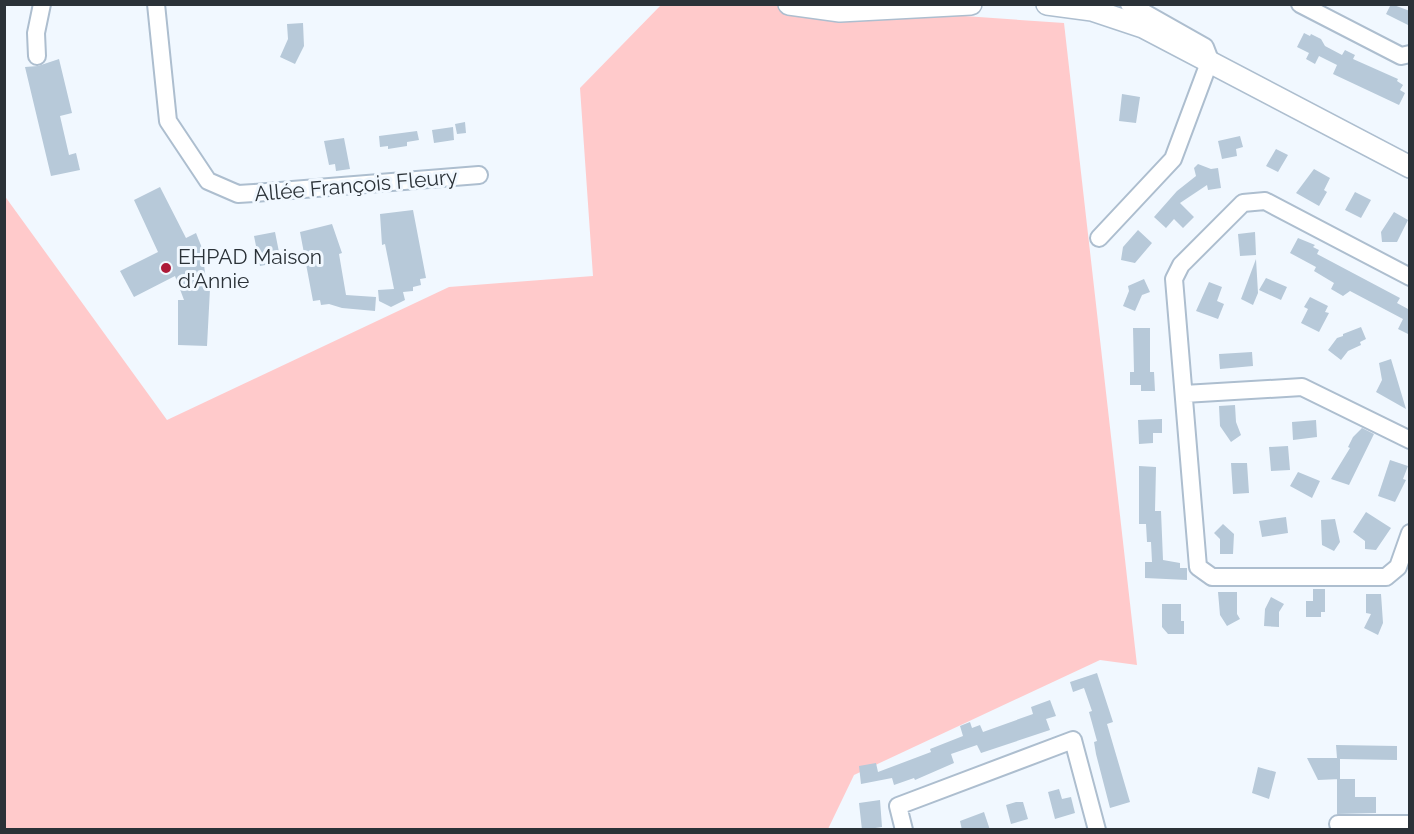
<svg xmlns="http://www.w3.org/2000/svg" width="1414" height="834" font-family="Raleway,sans-serif">
  <style>
    .green { fill: #ffcacb }
    .building { fill: #b7c9d9 }
    .lines { fill: none; stroke-linecap: round; stroke-linejoin: round }
    .minor-casing { stroke: #adbecf; stroke-width: 20 }
    .major-casing { stroke: #adbecf; stroke-width: 24 }
    .minor { stroke: #fff; stroke-width: 16 }
    .major { stroke: #fff; stroke-width: 21 }
    .poi-dot { fill: #ad1938; stroke: #f1f8ff; stroke-width: 2 }
    .labels { text-anchor: middle; dominant-baseline: central; stroke-width: 6; stroke-linejoin: round; paint-order: stroke }
    .street-label { font-size: 21px; fill: #2b3238; stroke: #f1f8ff }
    .poi-label { font-size: 21px; fill: #2b3238; stroke: #f1f8ff; text-anchor: start }
  </style>
  <rect width="100%" height="100%" fill="#f1f8ff"/>
  <path class="green" d="M661 5H806L1064 23 1137 665 1100 660 854 775 828 829H5L4 195 167 420 449 287 593 276 580 88Z"/>
  <path class="building" d="M1391 4 1410 11V26L1386 14Z
    M303 23 304 46 295 64 280 57 288 39 287 24Z
    M1304 33 1310 36 1311 34 1321 39 1325 46 1342 55 1345 50 1355 55 1353 59 1398 79 1397 81 1403 85 1400 90 1405 93 1399 105 1333 74 1337 65 1319 56 1315 64 1306 59 1309 53 1297 47Z
    M59 59 72 113 60 116 69 155 76 153 80 170 51 176 25 67 38 66Z
    M1122 94 1140 97 1136 123 1119 121Z
    M465 122 466 133 457 134 455 124Z
    M453 127 454 140 434 143 432 130Z
    M417 131 419 140 407 142V146L388 149V146L380 147 379 136Z
    M1240 136 1243 147 1236 149 1237 156 1222 159 1218 141Z
    M344 138 350 169 336 171 335 164 329 165 324 141Z
    M1276 149 1288 155 1278 172 1266 166Z
    M1198 164 1211 169 1218 168 1221 188 1208 190 1207 185 1180 203 1194 217 1183 228 1174 219 1166 228 1154 217 1177 191 1196 176 1194 168Z
    M1314 169 1330 178 1324 190 1327 192 1319 206 1296 193Z
    M160 187 186 238 196 233 202 248 207 289H210L207 346 178 345V300H184L175 276 134 297 120 271 158 252 134 200Z
    M1355 192 1371 200 1361 218 1345 210Z
    M413 210 426 278 420 279 421 285 413 287V291L403 292 405 300 391 307 379 301 378 290 394 289 385 244 382 245 380 214Z
    M1394 212 1408 220 1397 242H1382L1381 232Z
    M332 224 342 253 339 254 346 295 376 297 375 311 342 308 329 304 321 305 320 300 313 301 300 232Z
    M1138 230 1152 243 1135 263 1121 260 1123 247Z
    M275 232 281 262 260 266 254 236Z
    M1255 232 1256 255 1240 256 1238 234Z
    M1298 238 1315 245 1313 247 1319 250 1317 254 1400 298 1397 303 1408 309 1410 307V335L1398 329 1403 319 1350 291 1343 296 1331 289 1334 283 1314 271 1316 267 1290 253Z
    M1256 259 1258 293 1253 305 1241 299Z
    M1266 278 1287 287 1281 300 1259 290Z
    M1144 279 1150 292 1142 295 1135 311 1123 306 1129 291 1128 286Z
    M1209 282 1222 287 1217 301 1224 304 1218 319 1196 311Z
    M1310 297 1328 306 1325 312 1329 313 1319 332 1301 323 1308 309 1304 307Z
    M1361 327 1366 339 1360 342 1361 345 1348 351 1341 360 1328 350 1337 338 1343 336V334Z
    M1133 328H1150V372H1154L1155 391H1141V385H1130V372H1134Z
    M1252 352 1253 366 1220 369 1219 354Z
    M1391 359 1406 409 1376 392 1382 380 1379 363Z
    M1235 405 1236 422 1241 435 1231 442 1220 426 1219 406Z
    M1162 419V433H1153V443L1139 444 1138 420Z
    M1316 420 1317 437 1293 440 1292 422Z
    M1362 428 1374 434 1349 485 1331 479 1350 448 1348 447 1353 437Z
    M1288 446 1290 470 1271 471 1269 447Z
    M1390 460 1408 466 1403 479 1406 480 1395 502 1378 496Z
    M1231 463H1247L1249 493 1233 494Z
    M1139 466 1156 467 1155 511H1161L1163 560 1180 563V568H1187V580L1145 578V562H1152L1151 542H1147L1146 524H1139Z
    M1298 472 1320 481 1312 498 1290 486Z
    M1366 512 1391 528 1376 550 1365 549V541L1353 532Z
    M1286 517 1288 533 1262 537 1259 521Z
    M1335 519 1340 542 1334 551 1322 545 1321 520Z
    M1223 524 1234 534 1233 554H1220V539L1214 533Z
    M1313 589H1325V612H1321V617H1306V601H1313Z
    M1218 592H1237V614L1240 619 1227 626 1220 615Z
    M1366 594H1381L1383 623 1378 635 1364 628 1371 614 1366 613Z
    M1271 597 1284 604 1279 612V627L1264 626 1265 609Z
    M1162 604H1181V621H1184V634H1168L1162 627Z
    M1097 673 1113 722 1107 724 1130 802 1110 808 1096 754 1094 742 1097 741 1089 712 1092 711 1084 688 1073 692 1070 682Z
    M1050 700 1056 716 1046 719 1050 730 981 753 977 745 951 754 954 763 915 780 914 778 894 785 892 778 861 784 859 766 876 763 878 772 931 752 930 749 963 736 960 726 970 722 972 728 980 725 983 732 1033 714 1031 707Z
    M1336 745 1397 746V760L1340 759V779L1318 780 1307 758H1337Z
    M1258 767 1276 772 1269 799 1252 793Z
    M1337 779H1355V797H1376V813L1337 814Z
    M1059 789 1062 799 1071 797 1075 813 1055 819 1048 792Z
    M880 800 882 827 862 830 859 803Z
    M1016 802H1023L1028 819 1011 824 1006 805Z
    M984 812 990 830H962L960 821Z"/>
  <g class="lines">
    <defs>
      <path id="minor" d="M156 4 168 121 208 181 238 194 254 193 479 175
        M1300 4 1401 56 1410 54
        M37 56 36 33 42 4
        M1099 238 1173 159 1210 60 1205 47 1129 4
        M1410 277 1265 201 1243 203 1181 265 1174 279 1198 567 1212 577H1386L1398 567 1410 533
        M1184 394 1302 387 1410 440
        M1338 824H1410
        M904 830 898 806 1073 740 1097 830"/>
      <path id="major" d="M789 4 840 11 971 4
        M1047 4 1092 10 1143 27 1410 167"/>
    </defs>
    <use href="#minor" class="minor-casing"/>
    <use href="#major" class="major-casing"/>
    <use href="#minor" class="minor"/>
    <use href="#major" class="major"/>
  </g>
  <circle class="poi-dot" cx="166" cy="268" r="6"/>
  <g class="labels">
    <g class="street-label">
      <text transform="translate(356 185) rotate(-5)">Allée François Fleury</text>
    </g>
    <g class="poi-label">
      <text x="178" y="256">EHPAD Maison<tspan x="178" dy="24">d'Annie</tspan></text>
    </g>
  </g>
  <rect width="1414" height="834" fill="none" stroke="#2b3238" stroke-width="12"/>
</svg>
